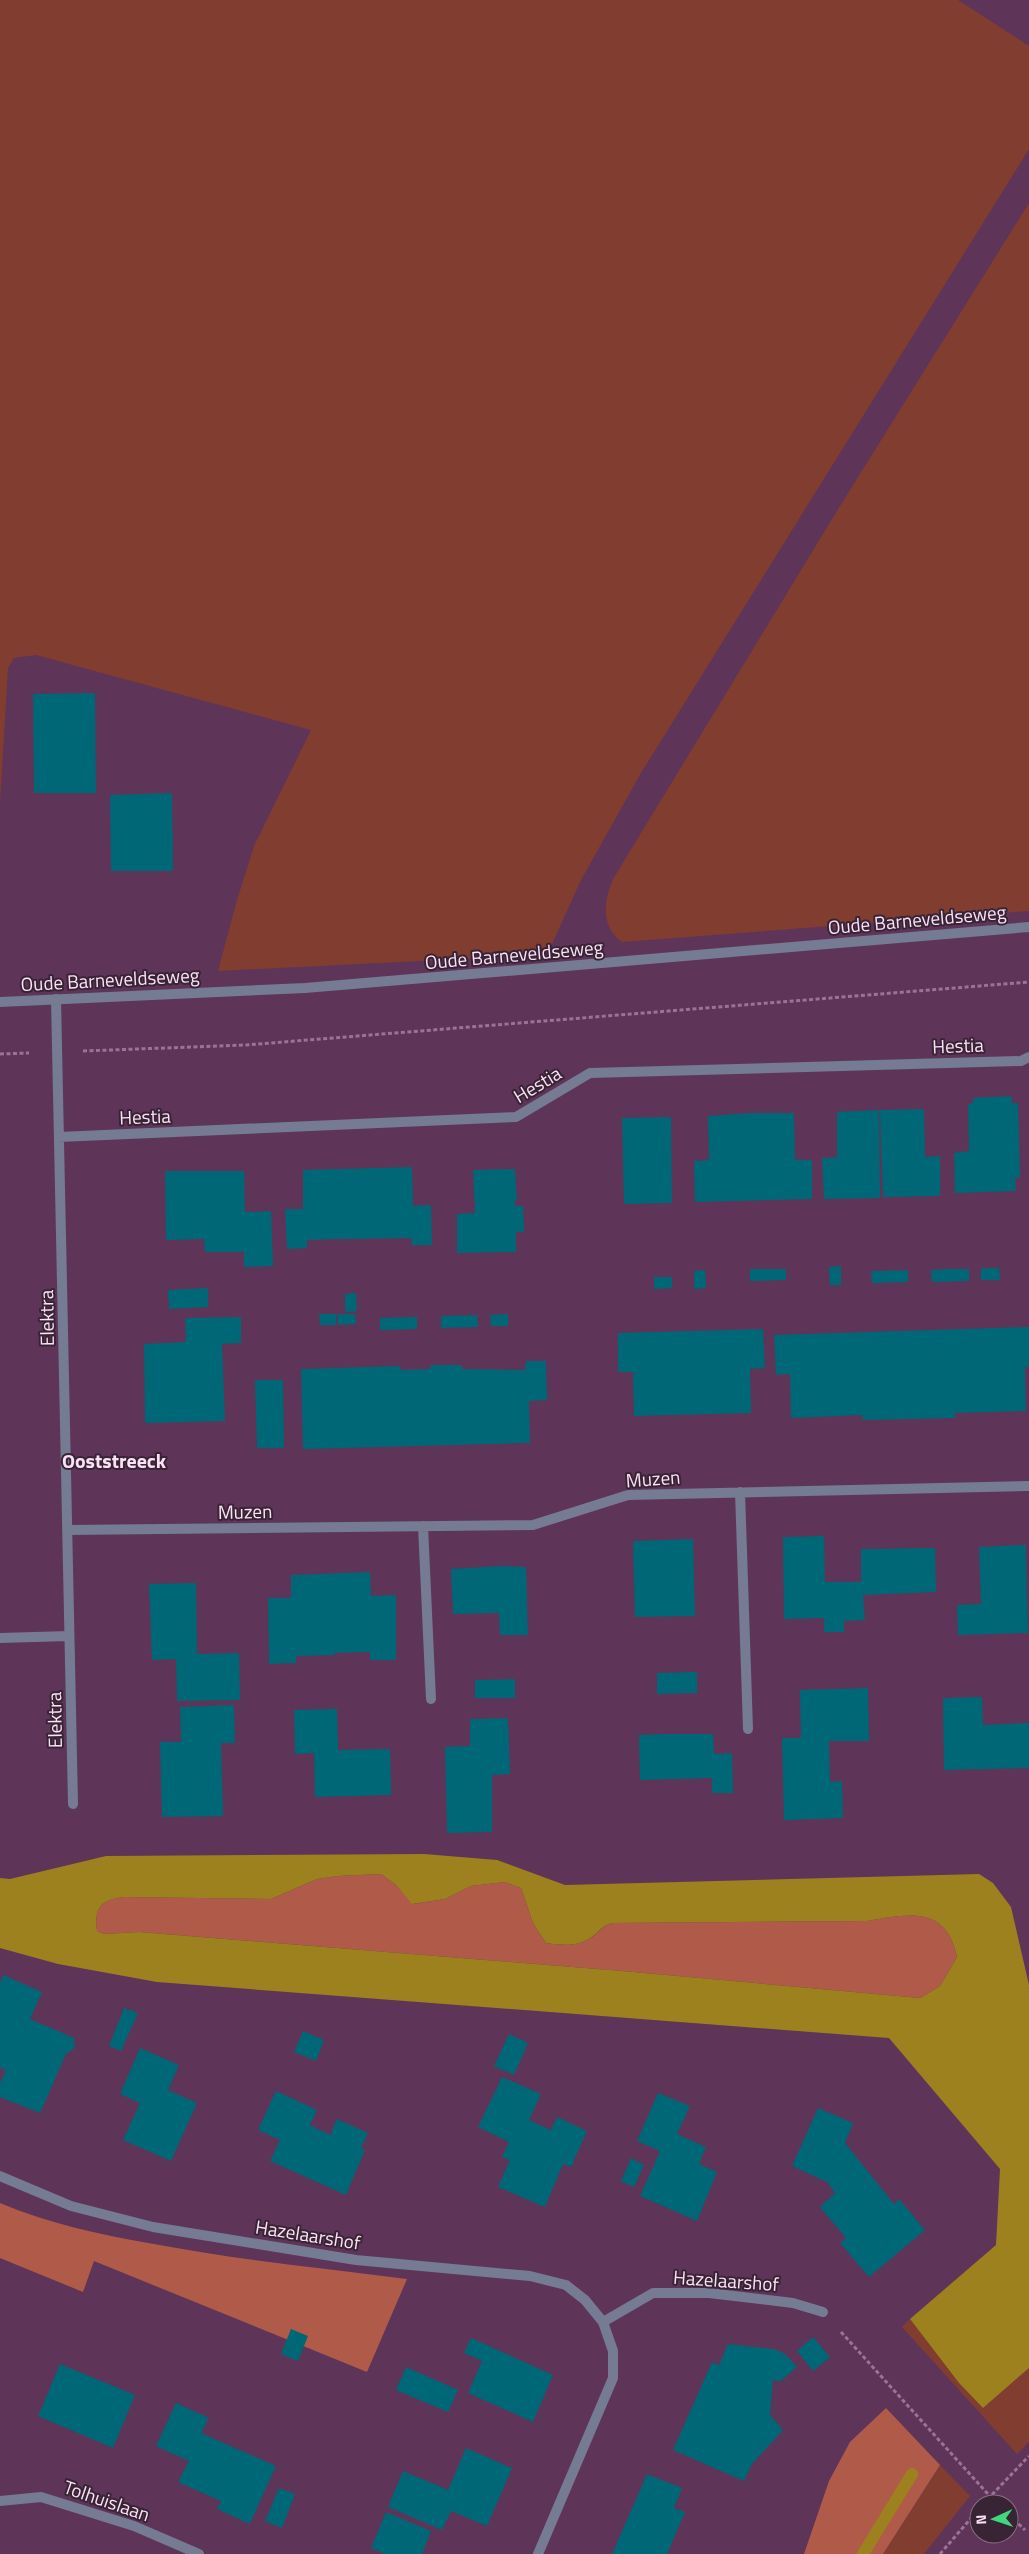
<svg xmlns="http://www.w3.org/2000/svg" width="1029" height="2554" font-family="'Titillium Web',sans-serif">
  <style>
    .green { fill: #813d30 }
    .forest { fill: #b05a49 }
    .water { fill: #9d811e; fill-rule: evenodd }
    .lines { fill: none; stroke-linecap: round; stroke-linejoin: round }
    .stream { stroke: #9d811e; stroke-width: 12 }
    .building { fill: #006776 }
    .path { stroke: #997493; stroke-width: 3; stroke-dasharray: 4 2.5; stroke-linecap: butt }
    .minor { stroke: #747b92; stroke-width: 10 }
    .tertiary { stroke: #747b92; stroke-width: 10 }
    .labels { text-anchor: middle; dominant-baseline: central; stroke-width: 4; stroke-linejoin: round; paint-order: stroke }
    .street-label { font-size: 19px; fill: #fbe0f6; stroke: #382435 }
    .neighbourhood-label { font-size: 20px; font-weight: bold; fill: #fbe0f6; stroke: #382435 }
  </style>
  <rect width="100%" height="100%" fill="#5f3459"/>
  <path class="green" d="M0 0H958L1029 46V149L641 773 581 880 552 944 540 955 218 971 237 900 254 846 311 730 36 655 14 658 8 668 0 803Z
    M1029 203V911L622 942C600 926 604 901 613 879L840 506Z
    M910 2319 959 2383 983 2408 1029 2368V2442L1017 2454 902 2327Z
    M940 2465 970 2496 924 2554H883Z"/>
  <path class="forest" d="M381 1874 396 1885 413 1904 445 1899 471 1886 505 1882 521 1888 533 1923 546 1943C562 1945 576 1947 590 1938 600 1933 602 1925 613 1923L867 1921C909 1914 946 1905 957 1957L940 1986 920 1998 622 1971 139 1932 104 1934 97 1931C94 1907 101 1900 124 1897L271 1899 317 1879 338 1876Z
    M0 2203C50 2224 101 2235 154 2244 238 2260 322 2268 407 2279L367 2372 94 2261 83 2292 0 2258Z
    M886 2408 940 2465 883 2554H804L829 2481 850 2442Z"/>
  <path class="water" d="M424 1854 497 1860 565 1885 979 1874 993 1883 1011 1907 1029 1985V2368L983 2408 959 2383 910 2319 996 2245 1000 2169 889 2038 157 1982 58 1964 0 1948V1878L10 1879 106 1856ZM381 1874 396 1885 412 1904 445 1899 471 1886 505 1882 521 1888 533 1923 546 1943C562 1945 576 1947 590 1938 600 1932 602 1925 613 1923L867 1921C909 1914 946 1905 957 1957L940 1986 920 1998 622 1971 139 1932 104 1934 97 1931C94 1907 101 1900 124 1897L271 1899 317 1879 338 1876Z"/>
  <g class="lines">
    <path class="stream" d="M863 2554 912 2474"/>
  </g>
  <path class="building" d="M95 693 96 793H34L33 694Z
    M172 793 173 871H111L110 795Z
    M1011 1096 1012 1103H1018L1020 1178 1015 1177 1016 1191 955 1193 954 1153 969 1151 968 1104 973 1103V1098Z
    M924 1109 925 1157 940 1156V1196L883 1197 880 1110Z
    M879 1110 880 1198 824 1199 822 1158 837 1157V1112Z
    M751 1113H794L795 1160H812V1199L695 1202 694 1161 709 1160 708 1116Z
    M671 1117 672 1203 624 1204 622 1118Z
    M412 1167 413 1206 431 1205 432 1245H412L411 1238 342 1239 307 1240V1248L287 1249 285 1209H303V1170Z
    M515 1169 517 1200H515V1206H523L524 1232H516V1252L457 1253V1214L475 1213 473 1170Z
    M165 1171H244L245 1212 271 1211 273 1266 244 1267V1252H205L204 1239 166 1240Z
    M841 1266V1285H830L829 1267Z
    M981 1268H999L1000 1280H981Z
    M750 1269H786V1280L750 1281Z
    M951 1269H969V1281L932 1282 931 1270Z
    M705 1270 706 1288 694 1289V1271Z
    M908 1270V1282L872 1283 871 1271Z
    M654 1277H672V1288L654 1289Z
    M208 1288V1307L169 1309 168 1290Z
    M356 1293 357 1311 345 1312V1294Z
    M319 1314H337L336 1325H320Z
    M338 1314H355L356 1324 338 1325Z
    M508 1314V1326H491L490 1315Z
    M477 1315 478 1327 441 1328V1316Z
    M241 1317V1343L222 1344 225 1421 145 1423 144 1344 186 1342 185 1318Z
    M417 1317V1329L380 1330V1318Z
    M1029 1327V1367H1025L1026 1411 955 1413V1418L863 1420 862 1415 791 1418 790 1374 776 1375 774 1335Z
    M763 1329 765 1368 750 1369 751 1413 634 1416 633 1372H618V1333Z
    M526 1361H546L547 1400 529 1401 530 1443 303 1449 301 1369 400 1366 401 1370 430 1369 431 1365H462V1369L525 1370Z
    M255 1380H283L284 1448H257Z
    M824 1536 825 1582H861V1549L935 1548 936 1592 863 1595 865 1620 844 1621V1632H824V1618L784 1619 783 1537Z
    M693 1539 695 1616 635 1617 633 1541Z
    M1026 1545 1028 1633 958 1635 957 1605 981 1604 979 1547Z
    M501 1566 526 1567 528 1635H500L499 1613 453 1614 451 1569Z
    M370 1572 371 1596 396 1595V1660H370V1652L334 1653 335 1655 296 1656V1663L269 1664 268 1598H291V1575Z
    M196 1583 197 1654 239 1653 240 1700 177 1701 176 1659 152 1660 149 1584Z
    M697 1672V1693L657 1694V1673Z
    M515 1679V1698H475V1680Z
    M868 1688 869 1741H829L830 1782 842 1781 843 1818 784 1820 782 1738H801L800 1690Z
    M982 1697 983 1725 1029 1723V1768L944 1770 943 1698Z
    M234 1705 235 1743H221L223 1816 162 1817 160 1742H181L180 1707Z
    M337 1709 338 1750 390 1749 391 1795 315 1797 314 1753 295 1754 294 1710Z
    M508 1718 510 1774 492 1775V1832L447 1833 445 1747 470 1746V1719Z
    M663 1734H713L714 1754 732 1753 733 1793H712V1778L640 1780 639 1735Z
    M3 1975 42 1992 30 2019 74 2038 75 2048 66 2054 40 2113 0 2097V2083L6 2070 0 2068V1983Z
    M124 2008 138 2013 121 2051 109 2046Z
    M303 2031 324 2040 316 2061 294 2052Z
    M509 2034 528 2043 514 2075 494 2066Z
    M140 2048 179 2065 168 2090 197 2103 171 2161 123 2140 140 2103 120 2094Z
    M502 2077 541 2094 529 2120 551 2130 557 2117 587 2131 571 2167 563 2164 545 2207 498 2187 510 2160 502 2157 509 2142 478 2127Z
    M276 2091 317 2110 310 2125 330 2135 337 2119 368 2133 361 2148 365 2150 346 2195 270 2161 280 2140 258 2130Z
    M658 2093 690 2106 677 2134 706 2147 699 2164 717 2172 697 2221 640 2196 660 2151 637 2141Z
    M818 2108 853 2123 845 2143 894 2204 899 2199 925 2230 869 2277 840 2243 846 2238 820 2207 835 2193 827 2182 792 2166Z
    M631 2158 644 2165 634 2187 621 2181Z
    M291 2329 308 2336 298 2361 281 2354Z
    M813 2337 830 2357 813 2371 797 2351Z
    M471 2338 553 2375 533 2422 468 2393 482 2361 464 2353Z
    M728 2344 774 2349 785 2354 797 2367 781 2381 773 2380 770 2415 783 2430 752 2464 744 2481 673 2450 712 2362 719 2365Z
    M60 2364 135 2395 113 2448 38 2416Z
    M406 2367 458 2390 448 2412 396 2390Z
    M176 2403 209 2418 201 2433 276 2466 250 2524 217 2509 221 2501 178 2482 189 2461 156 2446Z
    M466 2448 512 2468 487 2526 451 2511 442 2530 388 2507 403 2471 448 2490Z
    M647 2474 682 2488 674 2508 685 2512 667 2554H612Z
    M279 2488 295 2494 282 2528 265 2521Z
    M386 2512 431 2531 422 2554H384L371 2548Z"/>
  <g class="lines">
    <path class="path" d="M83 1051 246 1045 1029 982
      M0 1054 29 1053
      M841 2332 997 2504
      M983 2504 1029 2456
      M1009 2515 1025 2530
      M940 2554 979 2509"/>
    <path class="minor" d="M56 999 73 1804
      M59 1137 516 1117 590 1073 1021 1061 1029 1057
      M740 1492 748 1729
      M423 1526 431 1699
      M67 1530 533 1525 628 1495 1029 1486
      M0 1638 69 1636
      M0 2176 71 2206 153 2227 356 2260 530 2276 566 2285 585 2300 603 2322 613 2351V2378L538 2554
      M603 2322 653 2293H709L793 2303 823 2312
      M0 2501 41 2497 134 2526 199 2554"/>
    <path class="tertiary" d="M0 1002 305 988 1029 927"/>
  </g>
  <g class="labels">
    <g class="street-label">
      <text transform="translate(917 919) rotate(-5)">Oude Barneveldseweg</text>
      <text transform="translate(514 954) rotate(-5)">Oude Barneveldseweg</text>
      <text transform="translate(110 979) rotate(-3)">Oude Barneveldseweg</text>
      <text transform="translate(958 1045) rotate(-2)">Hestia</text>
      <text transform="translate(537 1084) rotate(-31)">Hestia</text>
      <text transform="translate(145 1116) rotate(-2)">Hestia</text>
      <text transform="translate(46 1318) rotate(-91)">Elektra</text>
      <text transform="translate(653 1478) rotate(-4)">Muzen</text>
      <text transform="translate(245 1511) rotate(-1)">Muzen</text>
      <text transform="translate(54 1720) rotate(-91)">Elektra</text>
      <text transform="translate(308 2234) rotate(9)">Hazelaarshof</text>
      <text transform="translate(726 2280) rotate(4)">Hazelaarshof</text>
      <text transform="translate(107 2500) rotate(19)">Tolhuislaan</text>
    </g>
    <g class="neighbourhood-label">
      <text x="114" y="1460">Ooststreeck</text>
    </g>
  </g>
  <g transform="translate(994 2519) rotate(267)"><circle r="24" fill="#382435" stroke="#866f82"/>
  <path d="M0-4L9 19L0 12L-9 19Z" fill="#41d77c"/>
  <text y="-8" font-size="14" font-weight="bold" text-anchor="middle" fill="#fbe0f6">N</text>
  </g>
</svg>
